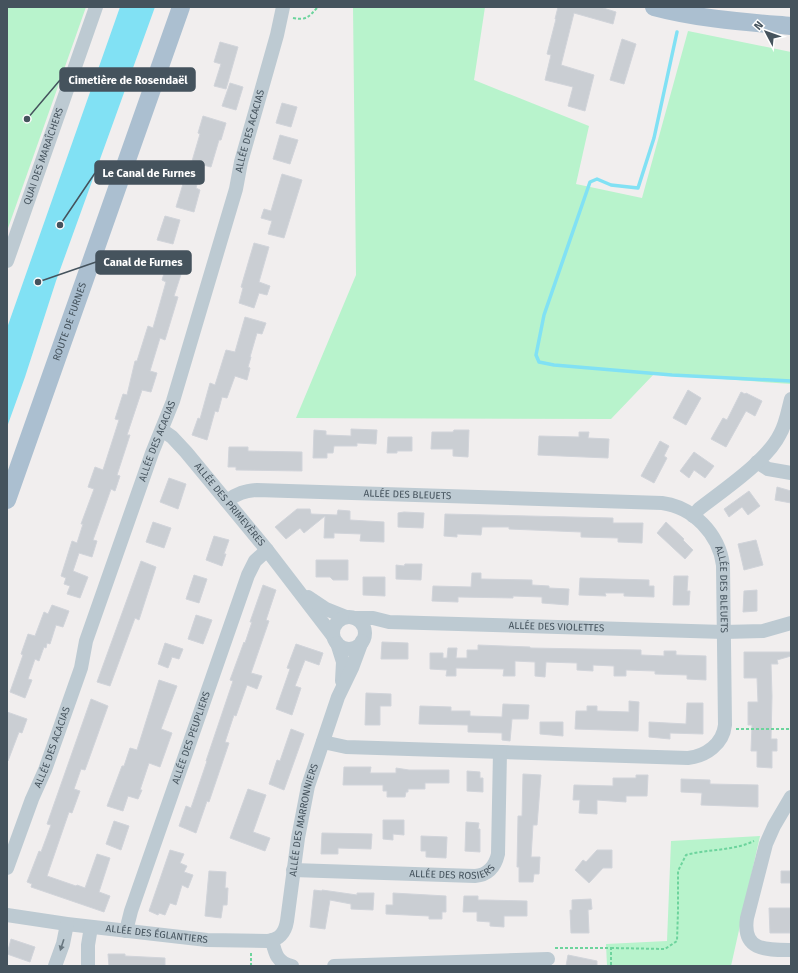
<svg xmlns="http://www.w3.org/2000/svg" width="798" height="973" font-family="'Fira Sans',sans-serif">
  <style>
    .green { fill: #b8f3cc }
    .water { fill: #81e1f4 }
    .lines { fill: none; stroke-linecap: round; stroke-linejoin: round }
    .stream { stroke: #81e1f4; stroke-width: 3.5 }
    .building { fill: #caced3; stroke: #d1d4da }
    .path { stroke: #6dd49d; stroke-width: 2; stroke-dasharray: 3 2; stroke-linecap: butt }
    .minor { stroke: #bdcad2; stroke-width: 14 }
    .major { stroke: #abbfd0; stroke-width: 18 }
    .oneway { fill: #697780 }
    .labels { text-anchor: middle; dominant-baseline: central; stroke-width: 3.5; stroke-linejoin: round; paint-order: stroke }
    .street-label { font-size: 10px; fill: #45535d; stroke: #fff }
    .leader { fill: none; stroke: #45535d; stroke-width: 1.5 }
    .callout-dot { fill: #45535d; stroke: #fff; stroke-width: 1.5 }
    .callout { fill: #45535d; stroke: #45535d; stroke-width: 1.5 }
    .callout-label { font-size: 11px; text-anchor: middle; font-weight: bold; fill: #fff }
  </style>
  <rect width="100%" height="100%" fill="#f1eeee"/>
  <path class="green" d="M7 7H86L7 231Z
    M353 7H485L474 80 589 126 576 184 642 198 688 31 791 52V384L654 374 611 419 296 418 356 275Z
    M760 836 731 966H607L606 944 667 941 671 841Z"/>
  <path class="water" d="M120 7H155L56 281 25 377 7 427V328Z"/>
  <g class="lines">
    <path class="stream" d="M677 32 654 138 638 188 611 185 597 179 590 182 544 315 536 355 539 362 554 365 672 375 791 381"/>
  </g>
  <path class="building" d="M558 7H600L616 12 613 24 574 13 561 65 594 75 585 111 568 106 573 87 545 80 551 55 547 54 556 19H555Z
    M622 39 636 44 624 84 610 80Z
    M220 42 238 47 226 89 214 86 221 64 214 62Z
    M230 83 243 87 236 110 222 106Z
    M282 103 297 107 291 127 276 123Z
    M203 116 226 123 221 140H219L211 167 203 165 196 188 200 190 194 212 176 207 183 184 185 185 200 134 198 133Z
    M280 135 298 140 290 164 273 159Z
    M282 174 302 180 284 238 268 234 272 221 261 218 264 209 271 211Z
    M165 216 180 220 173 244 157 240Z
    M254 243 269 247 259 282 270 286 267 295 259 293 254 308 239 303 243 288 241 287Z
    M169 257 185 262 174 296 178 297 165 340 160 338 150 371 157 373 151 392 142 390 127 435H130L117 475 120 476 115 491 111 489 93 540 97 541 92 557 79 553 73 571 88 577 80 598 67 594 70 586 64 584 66 578 61 576 72 541 77 543 83 524H81L94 489 88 487 95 467 103 470 119 420 115 419 123 394 127 395 135 361H137L148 326 153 328 166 282 162 280Z
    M245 317 266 323 262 334 257 333 250 357H251L248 367 250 368 247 380 235 376 227 398 222 397 218 412 215 411 207 440 192 435 198 418 200 419 210 383 215 385 226 350 235 352Z
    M688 390 701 398 686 425 673 418Z
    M741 392 745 394 746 393 762 401 755 416 746 411 726 447 711 439 723 418 727 420Z
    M351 429 377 430 376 444 357 443V446H334L333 453H327V458H313L314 430 326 431V435L351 436Z
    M454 430H469L468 457 453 456V449H431L432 432H453Z
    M579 432H589L588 438 609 439 608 458 538 455 539 436 579 437Z
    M388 437H412V451H397V453H387Z
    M660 441 669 446 664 456 667 458 654 483 641 476Z
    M229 447H248V451L302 452V471L236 470V467H228Z
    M694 452 714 466 705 478 694 470 689 478 680 471Z
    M169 478 186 484 178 509 160 502Z
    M777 487 791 491V503L775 500Z
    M749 491 760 506 748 515 742 507 729 517 724 509Z
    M297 509H310L311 514 337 515 338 510 350 511V520L384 522V542L360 541 361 534 334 533V538H324L325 516 304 533 300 528 286 539 275 527Z
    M404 512 424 513 423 528 398 527V513Z
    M445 514 613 518V523H643L642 543 618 542V538L581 537V532L509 529V527H482L481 535 457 534V537L444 536Z
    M153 522 171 528 164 548 146 542Z
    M666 522 684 539 683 540 693 550 685 559 657 533Z
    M214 536 229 540 224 554H226L222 566 206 560Z
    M756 540 763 565 744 570 738 544Z
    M316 560H348V580H333L330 577H316Z
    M141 561 156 567 139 620 135 618 110 686 97 682Z
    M405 564H422L421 580 396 579V565L404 566Z
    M472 573H481V579L532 580V585L549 586V588L569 589 568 605 542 603V597L513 596V598L458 597V602L432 601 433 586 471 587Z
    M194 575 207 579 199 603 186 599Z
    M674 576H688L687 591H690L689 605H673Z
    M363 577H385V596L363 595Z
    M580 578 649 580V586H654V597L624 596V593H605L606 596 579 595Z
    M263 585 276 590 266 620 269 621 251 673 262 676 257 689 247 685 236 716 234 715 225 742 229 743 209 802 207 801 196 833 179 826 186 806 191 808 207 761H206L233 681 230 680 244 642 245 643 252 622H250Z
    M757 590V611L743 612 744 591Z
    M52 605 69 611 63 627 56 625 50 644 47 643 46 648 44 647 39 661 35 659 28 679 32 680 25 698 10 692 23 655 21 654 28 634 35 636 44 612 48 614Z
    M196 615 212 620 203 644 188 639Z
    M382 642 408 643V659H381Z
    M165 643 183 649 179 659 172 657 168 668 158 664Z
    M296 644 323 653 319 665 305 660 295 686 301 688 292 715 276 709 290 669 287 668Z
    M478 645 530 647V648L641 650V655L664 656V651H676V655L706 656V680L687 679V675L655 674V671L626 670V676H614V666L593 665V671L577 670V663L546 662 545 677 535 676V662L515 661V676H503L504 669 456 668V676H446L447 670 430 669V653H443V658H447L448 648H457L456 658H467V650H478Z
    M744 652H791V656L777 660 778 664H771L772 696 771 739H777V751H772V768L757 767V751H751L752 725H748V702H758L757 678H744Z
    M159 680 177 686 161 729 172 733 160 767 149 763 140 790H142L138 799 128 796 123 811 107 806 122 766H124L130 748 137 750Z
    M366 693 391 694V706H380V725H365Z
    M91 699 108 706 85 770 81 769 74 789 80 791 72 813 69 812 47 876 76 886 77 885 85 888 97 854 110 858 99 892 110 896 104 912 31 887 32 884 27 882 39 851 41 852 51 825 47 824Z
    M629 701 639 702 638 731 575 729 576 711H587V706H597V711L629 712Z
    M687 703H703V734L670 733V739L649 737V722L686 724Z
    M503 704 529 705 528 719H512L510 741 502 740V733L468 732V725L419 724 420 706 451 707V711H470V716L502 717Z
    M7 712 27 719 22 733 19 732 8 761H7Z
    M540 722H563V736L540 734Z
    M291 729 304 734 284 790 269 784 277 760 280 761Z
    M344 767H371L370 773H396V768L409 770H449V783H425V789H408V792H406L405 797H387V791H383V785H343Z
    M467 771 480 772V778H483V792L467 791Z
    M523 774 541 775 537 825H533L531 857H540L539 874H534L533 882H519V867H517L518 816H522Z
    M636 775H648L647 796H626V802L597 800V814L579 813 580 800H573L574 785 613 786V778H636Z
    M681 779 710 780V784L758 785V807L701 805 702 793 681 792Z
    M248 789 266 795 253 832 270 838 265 851 230 838Z
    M383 820H404V835L393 834V840L383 839Z
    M114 821 129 826 121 850 106 844Z
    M466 822 479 823 478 829H480V852L465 851Z
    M322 833 372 834 371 849 338 848V854H321Z
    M421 836 447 837 446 858 426 857V851H421Z
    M170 850 184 854 180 863 187 866 184 872 193 875 188 888 182 885 176 905 170 903 165 915 159 913 158 915 149 911Z
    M597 850H612V868H603L589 883 575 870 583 860 586 862Z
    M209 871 226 872 225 888H228L227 905H223L221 918 205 916Z
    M781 871H791V883H781Z
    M314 890 322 891V890L357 895V893H374L373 910 351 909V904L330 900 325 929 310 927Z
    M393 893 446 896V912H442V919H429V916L386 914V905H393Z
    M464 896H478V900H486L527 901V916H504V927L490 926V922L477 921V912H463Z
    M591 899 592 909 588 910 589 933H571L570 910H572V900Z
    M769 908H791L790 933H770Z
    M11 939 35 947 30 962 7 954Z
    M108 954H125V956L165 958V966H109Z
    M568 955 597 961V966H566Z"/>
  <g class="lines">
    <path class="path" d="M293 18C307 21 309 16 318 7
      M736 729H791
      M555 948H611V966
      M611 948 665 949 677 941 678 911V871L686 855C708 849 733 851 754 841
      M251 953V966"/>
    <g class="minor">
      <path id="s1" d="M7 261 96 7"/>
      <path id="s2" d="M162 430 172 437 186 452 267 550 333 636"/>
      <path d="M757 462 768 469 791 473"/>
      <path id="s3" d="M227 501C237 493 245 491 257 490L662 503C693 507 719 534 723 565L725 725C723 744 706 756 688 758L346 747 323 742"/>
      <path d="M693 516 699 509C723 490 767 461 780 434 786 424 788 410 791 399"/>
      <path d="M308 597 326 609 346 617"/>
      <circle cx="349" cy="633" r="16"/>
      <path id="s4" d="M355 618H373L389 622 724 632 763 631 791 623"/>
      <path d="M337 643 343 662 342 681"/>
      <path d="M791 797 774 826 766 844 747 918C742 951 766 950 791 950"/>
      <path id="s5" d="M7 868 32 799 45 770 81 668 86 641 152 453 173 401 236 189 241 162 277 35 283 7"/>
      <path id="s6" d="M293 870 475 876C488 875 495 867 498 854L500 752"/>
      <path id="s7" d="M7 915 67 924 207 940 268 941C280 939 285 933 287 921L298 838 308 786 338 697 352 668 362 641"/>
      <path id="s8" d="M126 931 131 911 248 575 255 561 267 550"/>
      <path d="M272 940C275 953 277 963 292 966"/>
      <path d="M55 966 63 944 67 924"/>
      <path d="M88 966V945L91 927"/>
      <path d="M334 966 548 959"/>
    </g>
    <g class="major">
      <path d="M654 7C699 19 745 22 791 26"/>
      <path id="s9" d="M7 500 181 7"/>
    </g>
  </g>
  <defs><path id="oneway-solid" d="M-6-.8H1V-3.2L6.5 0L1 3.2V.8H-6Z"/></defs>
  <use class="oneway" href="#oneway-solid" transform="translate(62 945) rotate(108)"/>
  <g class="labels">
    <g class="street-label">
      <text stroke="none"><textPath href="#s5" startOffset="777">ALLÉE DES ACACIAS</textPath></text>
      <text stroke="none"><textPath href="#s1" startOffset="111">QUAI DES MARAÎCHERS</textPath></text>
      <text stroke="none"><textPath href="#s9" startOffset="189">ROUTE DE FURNES</textPath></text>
      <text stroke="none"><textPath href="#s5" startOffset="453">ALLÉE DES ACACIAS</textPath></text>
      <text stroke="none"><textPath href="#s3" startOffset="183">ALLÉE DES BLEUETS</textPath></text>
      <text stroke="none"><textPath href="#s2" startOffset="101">ALLÉE DES PRIMEVÈRES</textPath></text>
      <text stroke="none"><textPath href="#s3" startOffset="555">ALLÉE DES BLEUETS</textPath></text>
      <text stroke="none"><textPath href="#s4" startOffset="202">ALLÉE DES VIOLETTES</textPath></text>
      <text stroke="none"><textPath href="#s8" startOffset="204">ALLÉE DES PEUPLIERS</textPath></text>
      <text stroke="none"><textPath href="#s5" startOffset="129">ALLÉE DES ACACIAS</textPath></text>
      <text stroke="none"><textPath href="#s7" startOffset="395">ALLÉE DES MARRONNIERS</textPath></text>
      <text stroke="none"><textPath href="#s6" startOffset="160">ALLÉE DES ROSIERS</textPath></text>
      <text stroke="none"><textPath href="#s7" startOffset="151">ALLÉE DES ÉGLANTIERS</textPath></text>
    </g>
  </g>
  <path class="leader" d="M27 119L60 80M60 225L95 173M38 282L96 262"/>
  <g class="callout-dot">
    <circle cx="27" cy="119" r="4"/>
    <circle cx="60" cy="225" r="4"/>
    <circle cx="38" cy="282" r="4"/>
  </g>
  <g class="callout">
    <rect x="60" y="68" width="135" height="23" rx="4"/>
    <rect x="95" y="161" width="109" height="23" rx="4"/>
    <rect x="96" y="251" width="95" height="23" rx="4"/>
  </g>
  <g class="callout-label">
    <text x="128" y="84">Cimetière de Rosendaël</text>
    <text x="149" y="177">Le Canal de Furnes</text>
    <text x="143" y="266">Canal de Furnes</text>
  </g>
  <rect width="798" height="973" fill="none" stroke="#45535d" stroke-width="16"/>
  <g transform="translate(766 32) rotate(311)" stroke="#ffffff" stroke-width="3" paint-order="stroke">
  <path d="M0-3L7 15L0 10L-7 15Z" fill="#45535d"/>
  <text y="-6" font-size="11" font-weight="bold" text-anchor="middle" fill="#45535d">N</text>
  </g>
</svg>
